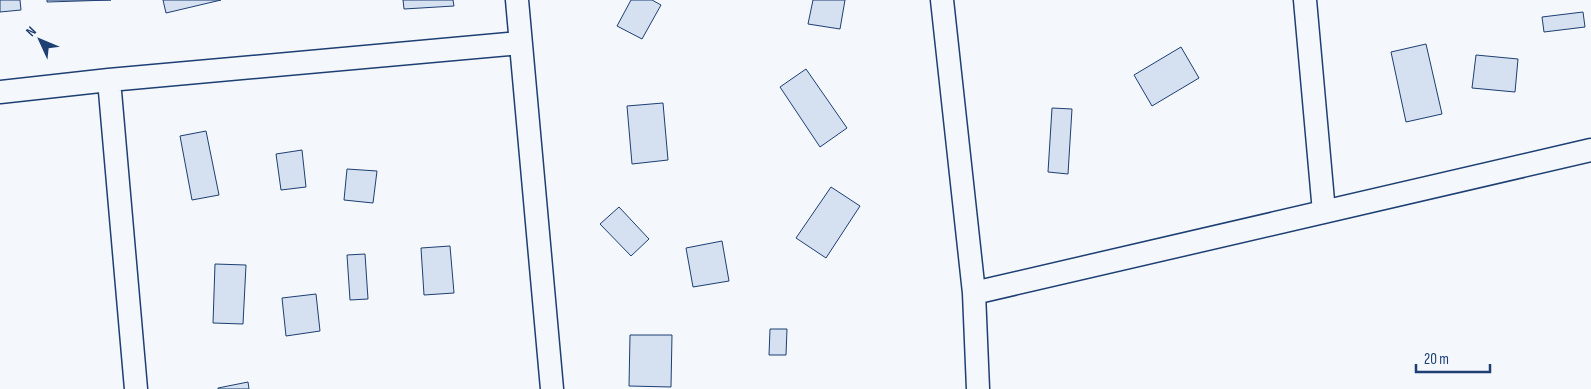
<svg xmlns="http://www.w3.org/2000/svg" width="1591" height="389" font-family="'Sofia Sans Condensed',sans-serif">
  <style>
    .building { fill: #d5e0f0; stroke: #1d3f73 }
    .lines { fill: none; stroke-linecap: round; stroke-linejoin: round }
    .street-casing { stroke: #1d3f73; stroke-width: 25 }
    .street { stroke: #f4f7fb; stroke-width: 22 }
  </style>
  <rect width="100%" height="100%" fill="#f4f7fb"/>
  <path class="building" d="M0 0H20L21 10 0 12Z
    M47 0H111L47 2Z
    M163 0H221L166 13Z
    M403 0H453L454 6 404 9Z
    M631 0H652L661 5 642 39 617 26Z
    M813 0H845L840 29 808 24Z
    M1583 12 1585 27 1544 32 1542 17Z
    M1426 44 1442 114 1406 122 1391 52Z
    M1181 47 1199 78 1152 106 1134 75Z
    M1476 55 1518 59 1515 92 1472 88Z
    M806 69 847 128 820 147 780 87Z
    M663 103 668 160 632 164 627 106Z
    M1052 108 1072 109 1068 174 1048 172Z
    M206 131 219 195 192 200 180 136Z
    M302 150 306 187 281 190 276 154Z
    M347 169 377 171 373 203 344 200Z
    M831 187 860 206 826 258 796 238Z
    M619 207 649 239 631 256 600 224Z
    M722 241 729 281 693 287 686 248Z
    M450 246 454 293 424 295 421 248Z
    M365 254 368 299 350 300 347 255Z
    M215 264 246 265 243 324 213 323Z
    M316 294 320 331 286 336 282 298Z
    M770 329H787L786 355H769Z
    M630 335H672L671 387 629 386Z
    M248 382 249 389H218V388Z"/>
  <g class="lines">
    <defs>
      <path id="street" d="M517 0 552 389
        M942 0 974 293 978 389
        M1305 0 1324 212
        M109 80 136 389
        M0 92 109 80 520 43
        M974 293 1591 150"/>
    </defs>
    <use href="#street" class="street-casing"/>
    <use href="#street" class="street"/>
  </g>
  <g transform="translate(40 40) rotate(314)" stroke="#f4f7fb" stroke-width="4" paint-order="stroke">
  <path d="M0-4L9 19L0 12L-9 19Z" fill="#1d3f73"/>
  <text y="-8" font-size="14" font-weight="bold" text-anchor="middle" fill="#1d3f73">N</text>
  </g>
  <path d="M1416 364v8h74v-8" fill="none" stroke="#1d3f73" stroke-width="2.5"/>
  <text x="1424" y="364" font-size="15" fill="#1d3f73" stroke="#f4f7fb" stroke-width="4" paint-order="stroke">20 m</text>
</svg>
